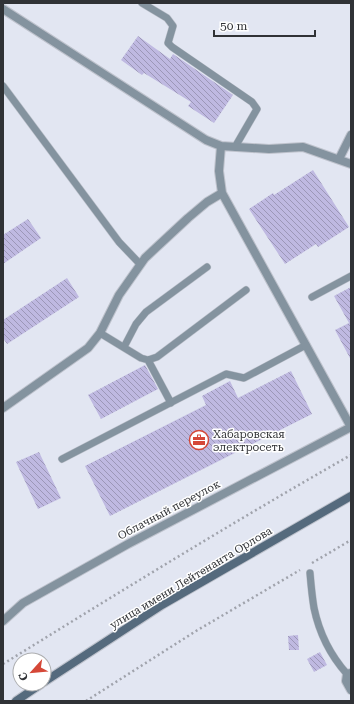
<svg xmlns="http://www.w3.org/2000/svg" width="354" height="704" font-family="'Roboto Serif',serif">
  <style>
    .building { fill: url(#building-back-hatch) }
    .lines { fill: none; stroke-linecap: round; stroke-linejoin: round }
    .service-casing { stroke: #bec2cc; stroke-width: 8 }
    .minor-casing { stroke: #bec2cc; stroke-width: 10 }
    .secondary-casing { stroke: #bec2cc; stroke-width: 10 }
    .path { stroke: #a0a3ac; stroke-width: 2.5; stroke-dasharray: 2 3; stroke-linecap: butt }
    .service { stroke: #84939f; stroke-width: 7 }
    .minor { stroke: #84939f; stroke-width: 8 }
    .secondary { stroke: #556a7d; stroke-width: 8 }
    .labels { text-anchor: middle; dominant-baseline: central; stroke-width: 3; stroke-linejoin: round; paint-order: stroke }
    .poi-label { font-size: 11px; fill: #303236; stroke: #fff; text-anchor: start }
    .street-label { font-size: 11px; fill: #303236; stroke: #fff }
  </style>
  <defs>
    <pattern id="building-back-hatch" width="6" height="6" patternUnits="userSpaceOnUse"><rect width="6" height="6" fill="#bfb9e1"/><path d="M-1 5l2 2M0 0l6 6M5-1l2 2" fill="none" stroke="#9c97b7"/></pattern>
  </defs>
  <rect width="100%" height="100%" fill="#e2e6f2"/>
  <path class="building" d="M138 36 170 59 173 54 233 95 214 123 188 106 191 102 144 73 142 75 121 60Z
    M313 170 349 227 318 247 316 244 285 264 249 209 273 193 274 195Z
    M28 219 41 238 3 264V235Z
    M67 278 79 297 7 344 3 338V320Z
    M351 287V360L335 330 349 323 334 296Z
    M145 365 158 389 101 419 88 395Z
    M291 371 312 414 110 516 85 466 206 405 202 396 230 381 238 398Z
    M39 452 61 498 38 509 16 462Z
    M298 635 299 650H289L288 636Z
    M320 652 327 665 314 672 307 659Z"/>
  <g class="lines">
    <defs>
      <path id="service" d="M142 3 167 18 173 26 168 43 172 47 252 102 257 109 235 147
        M3 86 119 242 140 264
        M312 297 351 276
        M100 333 141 358 148 360 157 357 246 290
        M124 347 136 324 146 312 207 267
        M148 360 171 403
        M62 459 226 374 244 378 306 345
        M310 573C311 585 312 596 314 608 319 632 331 656 347 674"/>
      <path id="minor" d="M3 9 206 140 221 146 269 149 303 147 351 164
        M221 146 219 171 222 193 351 427
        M339 159 351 135
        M3 408 88 348 100 333 119 295 145 258 188 218 207 202 222 193
        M3 621 23 603 128 544 351 427
        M351 673 347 674 346 681 351 690"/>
      <path id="secondary" d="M44 682 162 605 351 496
        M16 701 41 684"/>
    </defs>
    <use href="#service" class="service-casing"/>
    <use href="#minor" class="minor-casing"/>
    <use href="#secondary" class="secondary-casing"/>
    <path class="path" d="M312 563 351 540
      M3 664C118 593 233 522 351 455
      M86 701 196 631 300 570"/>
    <use href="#service" class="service"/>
    <use href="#minor" class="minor"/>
    <use href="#secondary" class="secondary"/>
  </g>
  <defs>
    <symbol id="office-ring" viewBox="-11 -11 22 22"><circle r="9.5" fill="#fff" stroke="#d54838" stroke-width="1.5"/><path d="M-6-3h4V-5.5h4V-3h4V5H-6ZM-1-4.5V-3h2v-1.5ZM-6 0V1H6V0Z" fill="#d54838"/></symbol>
  </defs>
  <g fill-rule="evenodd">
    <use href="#office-ring" x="188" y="429" width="22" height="22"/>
  </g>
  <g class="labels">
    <g class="poi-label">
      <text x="213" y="434">Хабаровская<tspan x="213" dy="13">электросеть</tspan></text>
    </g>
    <g class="street-label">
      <text transform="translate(169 510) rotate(-28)">Облачный переулок</text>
      <text transform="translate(191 578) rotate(-31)">улица имени Лейтенанта Орлова</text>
    </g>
  </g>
  <rect width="354" height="704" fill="none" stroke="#303236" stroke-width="8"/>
  <g transform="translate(32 672) rotate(243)"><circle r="19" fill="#ffffff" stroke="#acadaf"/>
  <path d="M0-3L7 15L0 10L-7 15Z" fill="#d54838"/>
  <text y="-6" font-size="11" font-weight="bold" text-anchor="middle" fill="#303236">С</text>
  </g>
  <path d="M214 30v6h101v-6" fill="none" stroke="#303236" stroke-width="2"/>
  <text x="220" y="30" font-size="12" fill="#303236" stroke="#ffffff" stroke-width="3" paint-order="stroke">50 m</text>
</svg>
